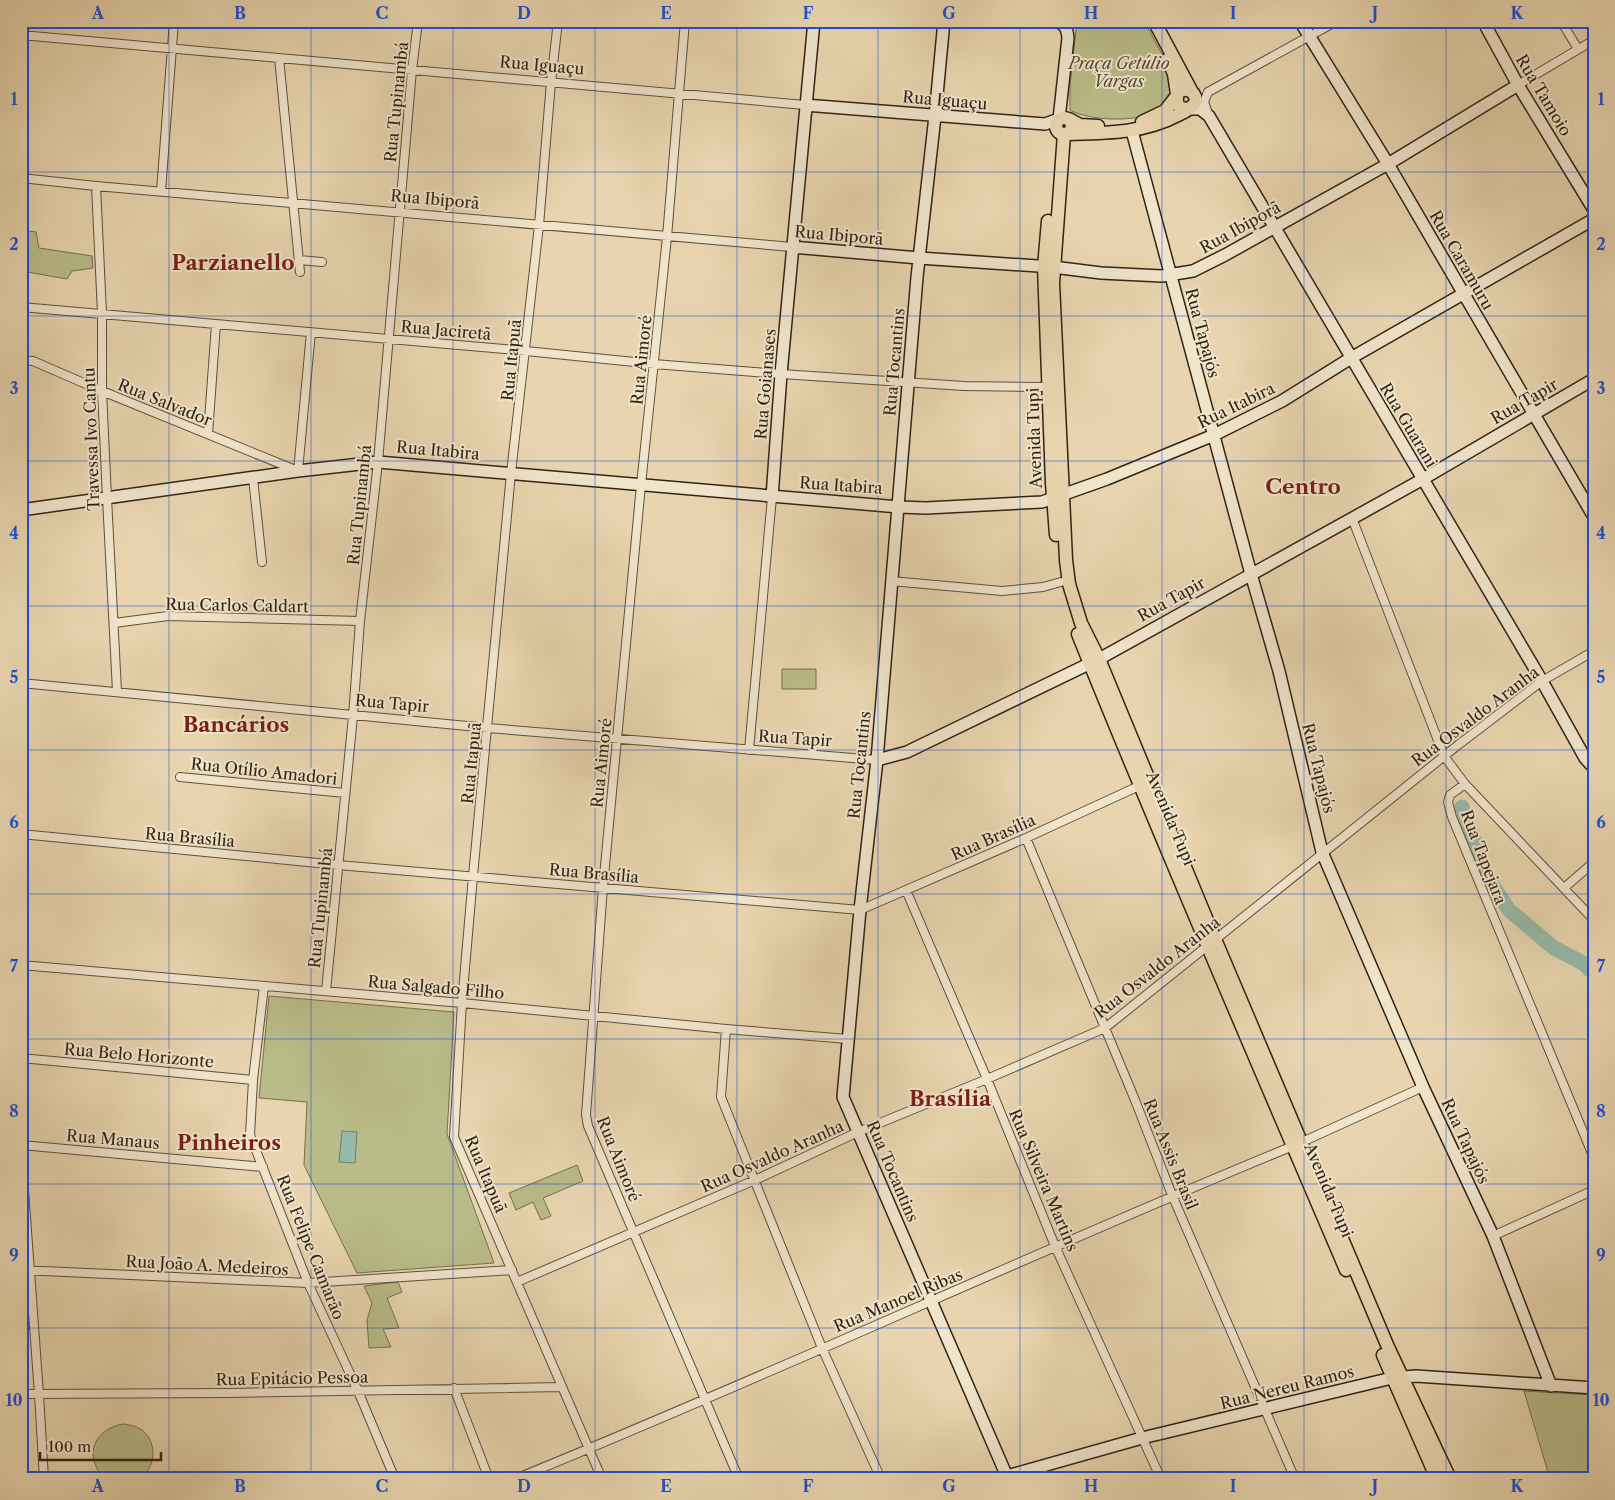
<svg xmlns="http://www.w3.org/2000/svg" width="1615" height="1500" font-family="'Libre Caslon Text',serif">
  <style>
    .green { fill: #b9bc89; stroke: #75704e }
    .water { fill: #97b9aa; stroke: #6e7d6e }
    .lines { fill: none; stroke-linecap: round; stroke-linejoin: round }
    .river { stroke: #97b9aa; stroke-width: 15 }
    .street-casing { stroke: #5f503b; stroke-width: 10 }
    .secondary-casing { stroke: #312314; stroke-width: 14 }
    .primary-casing { stroke: #312314; stroke-width: 15 }
    .street { stroke: #f0e4cb; stroke-width: 8 }
    .secondary { stroke: #f0e4cb; stroke-width: 11 }
    .primary { stroke: #e8d5af; stroke-width: 12 }
    .grid { fill: none; stroke: #1d4ed8; stroke-width: 1; stroke-opacity: 0.55 }
    .labels { text-anchor: middle; dominant-baseline: central; stroke-width: 4; stroke-linejoin: round; paint-order: stroke }
    .park-label { font-size: 16px; font-style: italic; fill: #534931; stroke: #f0e4cb }
    .street-label { font-size: 16px; fill: #312314; stroke: #f0e4cb }
    .district-label { font-size: 21px; font-weight: bold; fill: #7a1f14; stroke: #f0e4cb }
    .neatline { fill: none; stroke: #1d4ed8; stroke-width: 2 }
    .grid-label { font-size: 16px; text-anchor: middle; font-weight: bold; fill: #1d4ed8 }
  </style>
  <rect width="100%" height="100%" fill="#e8d5af"/>
  <filter id="stains"><feTurbulence type="fractalNoise" baseFrequency=".004" numOctaves="4"/><feColorMatrix values="0 0 0 0 .2 0 0 0 0 .09 0 0 0 0 .02 0 0 0 .5 -.17"/></filter>
  <radialGradient id="worn" r=".72"><stop offset=".6" stop-color="#630" stop-opacity="0"/><stop offset="1" stop-color="#630" stop-opacity=".3"/></radialGradient>
  <path class="green" d="M1078 21H1144L1168 65 1171 97C1166 102 1160 110 1154 113 1133 122 1090 121 1070 110V85L1076 30Z
    M21 230 36 232 39 248 92 256 93 268 72 271 67 279 21 271Z
    M782 669H816V689H782Z
    M269 996 454 1012 447 1134 494 1263 357 1273 304 1165 307 1102 259 1098Z
    M577 1165 583 1181 543 1198 551 1216 541 1220 533 1202 516 1210 509 1193Z
    M398 1282 402 1292 387 1298 399 1328 383 1329 391 1347 369 1348 367 1320 372 1303 364 1286Z
    M1524 1391 1594 1395V1479H1550Z
    M123 1424C130 1425 136 1426 142 1430 158 1442 156 1469 139 1479H100C99 1472 97 1469 95 1464 87 1443 104 1427 123 1424Z"/>
  <path class="water" d="M342 1131 357 1132 355 1163 339 1162Z"/>
  <g class="lines">
    <path class="river" d="M1462 807 1487 877 1509 910 1554 948 1583 963 1594 974"/>
    <defs>
      <path id="street" d="M558 21 551 82 539 225 511 473 473 876 462 1003 454 1137 602 1479
        M685 21 667 237 641 485 603 887 586 1115 588 1126 739 1479
        M1561 21 1578 49
        M21 35 805 105
        M279 58 300 272
        M21 66 25 21
        M1518 85 1594 40
        M1209 116 1204 102 1208 92 1337 21
        M21 178 96 186 792 247
        M96 186 102 313V391L107 498 117 691
        M161 191 174 21
        M299 260 322 262
        M21 307 526 351 654 364 781 374 964 386 1047 387
        M21 360 33 361 102 391 298 471 311 332
        M208 434 216 324
        M253 478 262 562
        M1352 518 1444 756 1465 784 1594 920
        M891 581 1002 591 1043 587 1061 582
        M114 623 168 616 360 621
        M21 683 488 728 877 760
        M749 750 772 497
        M180 777 345 793
        M1465 784 1450 795 1448 802 1452 817 1594 1158
        M21 834 338 865 860 910 1026 838 1139 786
        M1026 838 1135 1100 1172 1195 1295 1479
        M1564 888 1594 862
        M906 890 987 1079 1055 1246 1161 1479
        M21 965 462 1003 726 1029 848 1039
        M264 986 253 1080 250 1135 308 1283 358 1391 395 1479
        M326 991 353 716 360 621 378 462 412 70 418 21
        M726 1029 721 1097 822 1348 881 1479
        M21 1058 253 1080
        M1302 1142 1423 1087
        M21 1145 263 1167
        M21 1149 39 1394 44 1479
        M1493 1236 1594 1190
        M21 1270 308 1283 512 1270
        M517 1282 755 1180 858 1132 987 1079 1105 1028 1458 745 1542 681 1594 651
        M454 1388 489 1479
        M21 1394 230 1393 562 1387
        M515 1479C776 1373 1032 1253 1293 1146
        M993 1479 1007 1476"/>
      <path id="secondary" d="M944 21 935 116 917 277 877 760 860 910 843 1097 1008 1479
        M1300 21 1388 164 1594 517
        M1483 21 1518 85 1594 210
        M805 105 1045 124 1059 119 1068 38C1067 28 1065 25 1057 21
        M1189 109H1200L1209 116 1542 681 1585 758 1594 768
        M1132 131 1251 574 1279 671 1322 852 1423 1087 1493 1236 1551 1386
        M792 247 919 258 1053 267 1101 273 1162 276 1193 271 1225 255 1388 164 1518 85
        M772 497 781 374 814 21
        M21 510 298 471 378 462 899 507 926 508 1042 502 1107 479 1214 435 1282 401 1351 358 1594 219
        M877 760 907 752 1099 659 1423 479 1594 379
        M1007 1476 1142 1438 1392 1378 1416 1376 1594 1388"/>
      <path id="primary" d="M1154 21 1192 92
        M1168 59 1174 74 1177 94
        M1189 109 1181 108 1177 104V94C1185 86 1195 90 1196 101 1193 108 1185 112 1178 115 1142 134 1103 133 1064 134L1053 283 1066 560 1069 584 1081 623 1099 659 1209 925 1388 1347 1450 1479
        M1056 126a8 8 0 1 1 16 0a8 8 0 1 1-16 0Z
        M1069 119 1080 125 1098 126
        M1142 122 1165 111 1176 97
        M1048 221 1044 267 1052 483 1056 535
        M1078 634C1164 848 1256 1059 1346 1270
        M1383 1355 1437 1479"/>
    </defs>
    <use href="#street" class="street-casing"/>
    <use href="#secondary" class="secondary-casing"/>
    <use href="#primary" class="primary-casing"/>
    <use href="#street" class="street"/>
    <use href="#secondary" class="secondary"/>
    <use href="#primary" class="primary"/>
  </g>
  <path class="grid" d="M169 21V1479M311 21V1479M453 21V1479M595 21V1479M737 21V1479M878 21V1479M1020 21V1479M1162 21V1479M1304 21V1479M1446 21V1479M21 172H1594M21 316H1594M21 461H1594M21 606H1594M21 750H1594M21 894H1594M21 1039H1594M21 1184H1594M21 1328H1594"/>
  <g class="labels">
    <g class="park-label">
      <text x="1119" y="63">Praça Getúlio<tspan x="1119" dy="18">Vargas</tspan></text>
    </g>
    <g class="street-label">
      <text transform="translate(542 65) rotate(5)">Rua Iguaçu</text>
      <text transform="translate(1544 95) rotate(59)">Rua Tamoio</text>
      <text transform="translate(945 100) rotate(5)">Rua Iguaçu</text>
      <text transform="translate(396 102) rotate(-84)">Rua Tupinambá</text>
      <text transform="translate(435 199) rotate(5)">Rua Ibiporã</text>
      <text transform="translate(1240 227) rotate(-29)">Rua Ibiporã</text>
      <text transform="translate(839 235) rotate(5)">Rua Ibiporã</text>
      <text transform="translate(1462 260) rotate(60)">Rua Caramuru</text>
      <text transform="translate(446 330) rotate(5)">Rua Jaciretã</text>
      <text transform="translate(1203 333) rotate(75)">Rua Tapajós</text>
      <text transform="translate(511 360) rotate(-84)">Rua Itapuã</text>
      <text transform="translate(641 360) rotate(-84)">Rua Aimoré</text>
      <text transform="translate(894 362) rotate(-85)">Rua Tocantins</text>
      <text transform="translate(765 384) rotate(-85)">Rua Goianases</text>
      <text transform="translate(1524 401) rotate(-30)">Rua Tapir</text>
      <text transform="translate(165 402) rotate(22)">Rua Salvador</text>
      <text transform="translate(1236 405) rotate(-26)">Rua Itabira</text>
      <text transform="translate(1409 425) rotate(59)">Rua Guarani</text>
      <text transform="translate(1034 438) rotate(-92)">Avenida Tupi</text>
      <text transform="translate(91 439) rotate(-92)">Travessa Ivo Cantu</text>
      <text transform="translate(438 450) rotate(5)">Rua Itabira</text>
      <text transform="translate(841 485) rotate(4)">Rua Itabira</text>
      <text transform="translate(359 505) rotate(-84)">Rua Tupinambá</text>
      <text transform="translate(1171 599) rotate(-29)">Rua Tapir</text>
      <text transform="translate(237 605) rotate(1)">Rua Carlos Caldart</text>
      <text transform="translate(392 703) rotate(5)">Rua Tapir</text>
      <text transform="translate(1475 716) rotate(-37)">Rua Osvaldo Aranha</text>
      <text transform="translate(795 738) rotate(4)">Rua Tapir</text>
      <text transform="translate(471 763) rotate(-84)">Rua Itapuã</text>
      <text transform="translate(601 763) rotate(-84)">Rua Aimoré</text>
      <text transform="translate(859 765) rotate(-84)">Rua Tocantins</text>
      <text transform="translate(1319 768) rotate(76)">Rua Tapajós</text>
      <text transform="translate(264 771) rotate(6)">Rua Otílio Amadori</text>
      <text transform="translate(1171 818) rotate(67)">Avenida Tupi</text>
      <text transform="translate(190 837) rotate(5)">Rua Brasília</text>
      <text transform="translate(993 837) rotate(-24)">Rua Brasília</text>
      <text transform="translate(1484 857) rotate(69)">Rua Tapejara</text>
      <text transform="translate(594 873) rotate(5)">Rua Brasília</text>
      <text transform="translate(320 908) rotate(-84)">Rua Tupinambá</text>
      <text transform="translate(1157 967) rotate(-38)">Rua Osvaldo Aranha</text>
      <text transform="translate(436 987) rotate(5)">Rua Salgado Filho</text>
      <text transform="translate(139 1055) rotate(5)">Rua Belo Horizonte</text>
      <text transform="translate(113 1139) rotate(5)">Rua Manaus</text>
      <text transform="translate(1466 1141) rotate(65)">Rua Tapajós</text>
      <text transform="translate(1171 1154) rotate(68)">Rua Assis Brasil</text>
      <text transform="translate(772 1156) rotate(-24)">Rua Osvaldo Aranha</text>
      <text transform="translate(619 1159) rotate(68)">Rua Aimoré</text>
      <text transform="translate(893 1171) rotate(67)">Rua Tocantins</text>
      <text transform="translate(486 1174) rotate(67)">Rua Itapuã</text>
      <text transform="translate(1044 1180) rotate(67)">Rua Silveira Martins</text>
      <text transform="translate(1329 1190) rotate(67)">Avenida Tupi</text>
      <text transform="translate(311 1247) rotate(68)">Rua Felipe Camarão</text>
      <text transform="translate(207 1265) rotate(3)">Rua João A. Medeiros</text>
      <text transform="translate(898 1300) rotate(-23)">Rua Manoel Ribas</text>
      <text transform="translate(292 1378) rotate(-1)">Rua Epitácio Pessoa</text>
      <text transform="translate(1287 1387) rotate(-14)">Rua Nereu Ramos</text>
    </g>
    <g class="district-label">
      <text x="233" y="262">Parzianello</text>
      <text x="1303" y="486">Centro</text>
      <text x="236" y="724">Bancários</text>
      <text x="950" y="1098">Brasília</text>
      <text x="229" y="1142">Pinheiros</text>
    </g>
  </g>
  <rect width="1615" height="1500" fill="none" stroke="#e8d5af" stroke-width="55"/>
  <path d="M40 1452v8h121v-8" fill="none" stroke="#312314" stroke-width="2.5"/>
  <text x="48" y="1452" font-size="15" fill="#312314" stroke="#f0e4cb" stroke-width="4" paint-order="stroke">100 m</text>
  <rect x="28" y="28" width="1560" height="1444" class="neatline"/>
  <g class="grid-label">
    <text x="98" y="19">A</text>
    <text x="240" y="19">B</text>
    <text x="382" y="19">C</text>
    <text x="524" y="19">D</text>
    <text x="666" y="19">E</text>
    <text x="808" y="19">F</text>
    <text x="949" y="19">G</text>
    <text x="1091" y="19">H</text>
    <text x="1233" y="19">I</text>
    <text x="1375" y="19">J</text>
    <text x="1517" y="19">K</text>
    <text x="14" y="105">1</text>
    <text x="1601" y="105">1</text>
    <text x="14" y="250">2</text>
    <text x="1601" y="250">2</text>
    <text x="14" y="394">3</text>
    <text x="1601" y="394">3</text>
    <text x="14" y="539">4</text>
    <text x="1601" y="539">4</text>
    <text x="14" y="683">5</text>
    <text x="1601" y="683">5</text>
    <text x="14" y="828">6</text>
    <text x="1601" y="828">6</text>
    <text x="14" y="972">7</text>
    <text x="1601" y="972">7</text>
    <text x="14" y="1117">8</text>
    <text x="1601" y="1117">8</text>
    <text x="14" y="1261">9</text>
    <text x="1601" y="1261">9</text>
    <text x="14" y="1406">10</text>
    <text x="1601" y="1406">10</text>
    <text x="98" y="1492">A</text>
    <text x="240" y="1492">B</text>
    <text x="382" y="1492">C</text>
    <text x="524" y="1492">D</text>
    <text x="666" y="1492">E</text>
    <text x="808" y="1492">F</text>
    <text x="949" y="1492">G</text>
    <text x="1091" y="1492">H</text>
    <text x="1233" y="1492">I</text>
    <text x="1375" y="1492">J</text>
    <text x="1517" y="1492">K</text>
  </g>
  <rect width="100%" height="100%" filter="url(#stains)"/>
  <rect width="100%" height="100%" fill="url(#worn)"/>
</svg>
